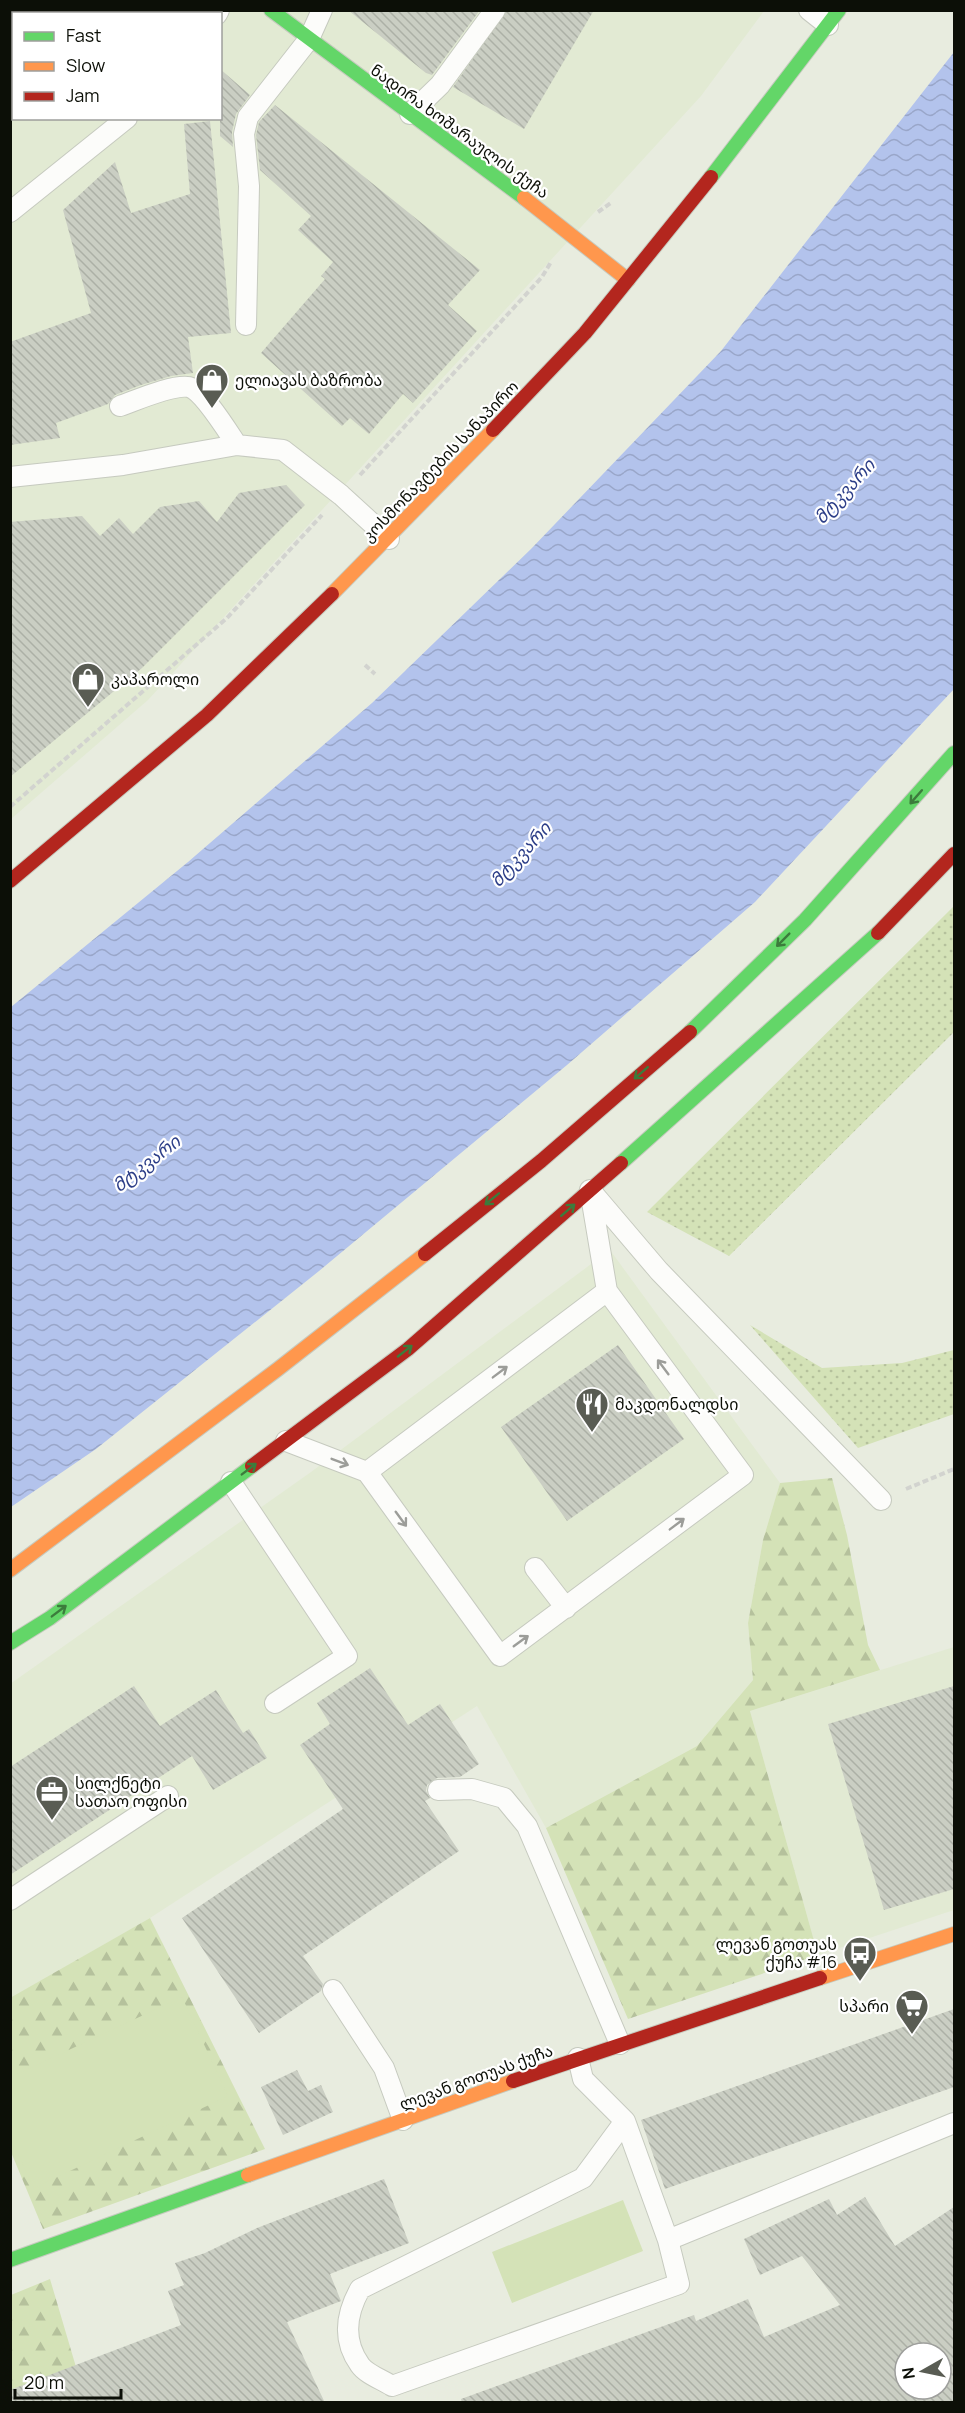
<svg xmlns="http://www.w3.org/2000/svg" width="965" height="2413" font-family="Manrope,'Noto Sans Georgian',sans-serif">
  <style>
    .built { fill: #e2ead3; fill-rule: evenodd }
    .grass { fill: url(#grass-dots) }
    .forest { fill: url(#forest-firs) }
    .park { fill: #d4e2b7 }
    .water { fill: url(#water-waves) }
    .building { fill: url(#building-back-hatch); fill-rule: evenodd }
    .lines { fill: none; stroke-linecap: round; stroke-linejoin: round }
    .lane-casing { stroke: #c6cabf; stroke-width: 22 }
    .fast-casing { stroke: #c6cabf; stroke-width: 16 }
    .slow-casing { stroke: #c6cabf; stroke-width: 16 }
    .jam-casing { stroke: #c6cabf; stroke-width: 16 }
    .path { stroke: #d2d3cf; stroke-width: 4; stroke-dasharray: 6 3; stroke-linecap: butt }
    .lane { stroke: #fcfcfa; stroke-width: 20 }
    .fast { stroke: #63d668; stroke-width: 14 }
    .slow { stroke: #ff974d; stroke-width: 14 }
    .jam { stroke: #b3261e; stroke-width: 14 }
    .oneway { stroke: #3c7c3c }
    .oneway2 { stroke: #9c9d99 }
    .labels { text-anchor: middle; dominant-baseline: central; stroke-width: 4.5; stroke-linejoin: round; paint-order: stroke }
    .street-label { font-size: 16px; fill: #0c0f07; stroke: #fff }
    .poi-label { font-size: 16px; fill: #0c0f07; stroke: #fff; text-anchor: start }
    .water-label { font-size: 18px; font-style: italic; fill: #2c3e88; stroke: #fff }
  </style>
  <defs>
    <pattern id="grass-dots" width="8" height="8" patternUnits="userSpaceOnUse" patternTransform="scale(1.5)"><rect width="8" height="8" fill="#d4e2b7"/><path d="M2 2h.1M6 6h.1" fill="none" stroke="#b5c19c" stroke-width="1.8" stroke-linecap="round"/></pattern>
    <pattern id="forest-firs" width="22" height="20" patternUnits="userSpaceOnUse" patternTransform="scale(1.5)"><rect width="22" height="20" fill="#d4e2b7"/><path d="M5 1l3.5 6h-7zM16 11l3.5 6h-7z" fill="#b5c19c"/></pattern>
    <pattern id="water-waves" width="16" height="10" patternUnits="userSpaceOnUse" patternTransform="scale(1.5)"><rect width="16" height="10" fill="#b3c3ec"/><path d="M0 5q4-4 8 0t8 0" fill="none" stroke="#99a6c9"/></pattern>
    <pattern id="building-back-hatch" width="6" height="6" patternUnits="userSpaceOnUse" patternTransform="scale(1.5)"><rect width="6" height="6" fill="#cacec3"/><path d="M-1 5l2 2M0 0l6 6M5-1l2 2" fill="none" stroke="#acb0a6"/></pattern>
  </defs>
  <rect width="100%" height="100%" fill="#e8ecdf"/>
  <path class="built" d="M11 11H764L701 96 148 700 11 819ZM14 14H220V118H14Z
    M610 1250 780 1483 763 1540 748 1623 753 1680 697 1746 546 1828 477 1706 150 1918 11 1998 10 1684 311 1472Z
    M954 1647V1910L818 1955 750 1711Z"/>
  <path class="grass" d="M954 906V1032L729 1256 647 1212Z
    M750 1325 822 1368 902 1363 954 1350V1414L858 1448Z"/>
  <path class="forest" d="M832 1478 847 1535 868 1645 880 1670 750 1711 818 1955 628 2019 546 1828 697 1746 753 1680 748 1623 763 1540 780 1483Z
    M150 1918 265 2149 43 2229 11 2152 10 1998Z
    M50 2279 84 2394 11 2402V2295Z"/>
  <path class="park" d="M182 1997 228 2096 34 2188 11 2139V2077Z
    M623 2200 643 2251 512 2303 492 2252Z"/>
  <path class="water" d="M954 52V689L755 902 567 1065 319 1271 96 1449 11 1507V1007L188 862 372 703 531 549 721 351Z"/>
  <path class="building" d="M348 10H480L432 75 426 73Z
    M507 10H594L524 129 453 87Z
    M220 69 250 95 236 114 232 132 233 147 220 136Z
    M275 105 480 270 448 305 477 331 413 403 403 394 369 434 350 418 342 426 261 353 325 279 321 276 333 262 298 230 311 216 260 170 256 135 259 122Z
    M210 121 231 333 188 337 193 373 171 376 141 385 115 395 108 404 56 423 60 438 10 445V342L91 313 63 210 115 162 131 213 190 194 184 124Z
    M286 485 305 505 142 668 10 777V522L82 516 100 536 119 518 133 534 160 507 199 501 217 522 239 493Z
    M618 1345 684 1439 567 1521 501 1427Z
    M370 1668 408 1725 440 1704 479 1764 460 1777 437 1778 427 1785 426 1791 430 1798 425 1801 459 1851 303 1956 323 1984 321 1991 259 2033 182 1918 343 1809 300 1745 330 1724 317 1703Z
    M134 1686 160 1726 216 1690 243 1733 249 1729 267 1758 213 1790 192 1756 10 1875V1767Z
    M954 1686V1889L884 1910 828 1724Z
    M954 2009V2087L665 2189 641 2120Z
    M297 2070 308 2091 321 2085 333 2112 283 2135 261 2087Z
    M384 2179 409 2243 330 2274 341 2301 287 2322 325 2403H10V2390L181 2325 168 2291 184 2285 175 2263 205 2253 257 2228Z
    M865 2197 895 2246 954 2207V2403H462L461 2399 694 2315 696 2321 748 2299 764 2337 840 2305 802 2256 760 2275 744 2239 829 2199 837 2215ZM905 2353H941V2389H905Z"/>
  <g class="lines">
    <defs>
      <path id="lane" d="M809 10 828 25
        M217 14 219 10
        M410 114 440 85 495 10
        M10 212 127 118
        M246 325 249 186 244 134 248 117 309 39 322 10
        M120 406C137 400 173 384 189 387 203 391 228 432 237 445
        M10 477 123 465 237 445 283 450 341 495 389 539
        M591 1191 659 1271 881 1500
        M286 1441 367 1472 607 1291 590 1190
        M367 1472 500 1656 743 1475 607 1291
        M231 1482 347 1656 275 1703
        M535 1568 566 1608
        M438 1790 472 1789 504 1798 527 1826 620 2044
        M10 1900 168 1796
        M333 1990 384 2068 403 2120
        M578 2058 583 2079 625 2121 668 2240 954 2123
        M625 2121 583 2178 360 2289C346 2314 342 2340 360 2365 366 2374 383 2380 392 2386L679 2284 668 2240"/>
      <path id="fast" d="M271 10 524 198
        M711 177 839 10
        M690 1032 805 920 954 753
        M621 1163 878 933
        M10 1643 50 1618 252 1466
        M10 2260 248 2175"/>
      <path id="slow" d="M524 198 628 280
        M332 594 493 430
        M10 1570 278 1369 425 1254
        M820 1978 954 1934
        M248 2175 513 2081"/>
      <path id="jam" d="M493 430 585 333 711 177
        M10 881 207 715 332 594
        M878 933 954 854
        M425 1254 541 1161 690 1032
        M252 1466 408 1349 621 1163
        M513 2081 820 1978"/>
    </defs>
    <use href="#lane" class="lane-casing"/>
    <use href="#fast" class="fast-casing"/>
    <use href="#slow" class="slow-casing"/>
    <use href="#jam" class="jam-casing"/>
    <path class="path" d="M598 212 612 202
      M360 475 542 277 551 262
      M365 665 375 674
      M10 807 227 618 322 515
      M906 1489 954 1469"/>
    <use href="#lane" class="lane"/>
    <use href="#fast" class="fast"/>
    <use href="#slow" class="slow"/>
    <use href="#jam" class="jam"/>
  </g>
  <defs><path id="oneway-shaft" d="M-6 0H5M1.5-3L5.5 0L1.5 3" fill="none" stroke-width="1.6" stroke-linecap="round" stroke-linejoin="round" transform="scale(1.5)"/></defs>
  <g class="oneway">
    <use href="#oneway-shaft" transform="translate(916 797) rotate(131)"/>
    <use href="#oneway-shaft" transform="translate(783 940) rotate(135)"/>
    <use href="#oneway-shaft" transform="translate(641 1073) rotate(139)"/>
    <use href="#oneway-shaft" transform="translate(492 1199) rotate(141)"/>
    <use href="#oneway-shaft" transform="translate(568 1210) rotate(-41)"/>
    <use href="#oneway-shaft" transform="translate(405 1351) rotate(-38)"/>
    <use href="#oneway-shaft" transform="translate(249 1469) rotate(-37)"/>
    <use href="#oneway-shaft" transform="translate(59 1611) rotate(-37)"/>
  </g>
  <g class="oneway2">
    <use href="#oneway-shaft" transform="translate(663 1367) rotate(-127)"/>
    <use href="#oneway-shaft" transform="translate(500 1372) rotate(-37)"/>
    <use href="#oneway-shaft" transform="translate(340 1462) rotate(21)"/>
    <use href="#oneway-shaft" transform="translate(401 1519) rotate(54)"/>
    <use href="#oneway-shaft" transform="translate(677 1524) rotate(-37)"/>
    <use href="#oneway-shaft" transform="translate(521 1641) rotate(-36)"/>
  </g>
  <defs>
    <symbol id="shop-pin" viewBox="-11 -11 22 30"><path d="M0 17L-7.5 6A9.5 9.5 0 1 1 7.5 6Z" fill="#595c53" stroke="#fff"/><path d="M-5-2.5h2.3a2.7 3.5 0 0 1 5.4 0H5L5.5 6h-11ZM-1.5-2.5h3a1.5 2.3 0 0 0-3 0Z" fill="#fff"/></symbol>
    <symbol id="restaurant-pin" viewBox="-11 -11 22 30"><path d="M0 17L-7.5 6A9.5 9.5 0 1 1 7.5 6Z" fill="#595c53" stroke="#fff"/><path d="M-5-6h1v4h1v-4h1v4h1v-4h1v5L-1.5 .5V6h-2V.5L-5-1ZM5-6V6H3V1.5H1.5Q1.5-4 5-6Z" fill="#fff"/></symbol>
    <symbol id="office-pin" viewBox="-11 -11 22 30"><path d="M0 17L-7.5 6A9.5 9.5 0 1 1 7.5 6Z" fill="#595c53" stroke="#fff"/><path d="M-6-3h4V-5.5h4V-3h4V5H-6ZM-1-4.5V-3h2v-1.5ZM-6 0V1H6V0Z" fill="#fff"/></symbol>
    <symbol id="bus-pin" viewBox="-11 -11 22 30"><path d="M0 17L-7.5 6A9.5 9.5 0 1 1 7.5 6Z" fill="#595c53" stroke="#fff"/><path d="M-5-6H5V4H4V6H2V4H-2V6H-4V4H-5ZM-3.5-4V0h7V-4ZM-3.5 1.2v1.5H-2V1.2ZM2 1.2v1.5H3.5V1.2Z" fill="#fff"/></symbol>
    <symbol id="supermarket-pin" viewBox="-11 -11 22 30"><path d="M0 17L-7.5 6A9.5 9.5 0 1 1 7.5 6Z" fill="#595c53" stroke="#fff"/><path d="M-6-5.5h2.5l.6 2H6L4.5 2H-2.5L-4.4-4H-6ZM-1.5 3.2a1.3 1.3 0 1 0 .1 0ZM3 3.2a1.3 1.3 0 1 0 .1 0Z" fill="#fff"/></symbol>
  </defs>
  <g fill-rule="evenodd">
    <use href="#shop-pin" x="193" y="361" width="38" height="52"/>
    <use href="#shop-pin" x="69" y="660" width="38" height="52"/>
    <use href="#restaurant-pin" x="573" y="1385" width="38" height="52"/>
    <use href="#office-pin" x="33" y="1773" width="38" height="52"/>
    <use href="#bus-pin" x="841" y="1934" width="38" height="52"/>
    <use href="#supermarket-pin" x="893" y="1987" width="38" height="52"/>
  </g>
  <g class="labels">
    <g class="street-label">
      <text transform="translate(460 131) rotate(36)">ნადირა ხოშარაულის ქუჩა</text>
      <text transform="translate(440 461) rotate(-46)">კოსმონავტების სანაპირო</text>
      <text transform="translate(476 2077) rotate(-20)">ლევან გოთუას ქუჩა</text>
    </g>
    <g class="poi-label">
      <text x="235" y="380">ელიავას ბაზრობა</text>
      <text x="111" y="679">კაპაროლი</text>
      <text x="615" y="1404">მაკდონალდსი</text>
      <text x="75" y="1783">სილქნეტი<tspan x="75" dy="18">სათაო ოფისი</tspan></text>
      <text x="837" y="1944" text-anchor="end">ლევან გოთუას<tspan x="837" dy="18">ქუჩა #16</tspan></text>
      <text x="889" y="2006" text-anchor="end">სპარი</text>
    </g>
    <g class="water-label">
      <text transform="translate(844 491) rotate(-48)">მტკვარი</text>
      <text transform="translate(520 854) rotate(-48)">მტკვარი</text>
      <text transform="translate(146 1163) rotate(-38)">მტკვარი</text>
    </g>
  </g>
  <rect width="965" height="2413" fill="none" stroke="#0c0f07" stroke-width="24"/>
  <rect x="12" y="12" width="210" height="108" fill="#ffffff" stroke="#9e9f9c" stroke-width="1.5"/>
  <rect x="24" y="32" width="30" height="9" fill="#63d668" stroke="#9e9f9c" stroke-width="1.5"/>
  <text x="66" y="42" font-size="18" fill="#0c0f07">Fast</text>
  <rect x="24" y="62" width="30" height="9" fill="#ff974d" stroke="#9e9f9c" stroke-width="1.5"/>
  <text x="66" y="72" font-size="18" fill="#0c0f07">Slow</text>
  <rect x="24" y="92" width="30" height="9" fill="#b3261e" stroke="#9e9f9c" stroke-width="1.5"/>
  <text x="66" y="102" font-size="18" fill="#0c0f07">Jam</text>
  <g transform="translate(923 2371) rotate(261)"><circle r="28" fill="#ffffff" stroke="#9e9f9c" stroke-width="1.5"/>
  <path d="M0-4.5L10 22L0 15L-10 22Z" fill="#595c53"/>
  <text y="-9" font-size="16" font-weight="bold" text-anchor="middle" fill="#0c0f07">N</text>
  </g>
  <path d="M15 2389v9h106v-9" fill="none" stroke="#0c0f07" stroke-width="3"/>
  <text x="24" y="2389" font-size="18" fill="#0c0f07" stroke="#ffffff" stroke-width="4.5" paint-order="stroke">20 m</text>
</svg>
